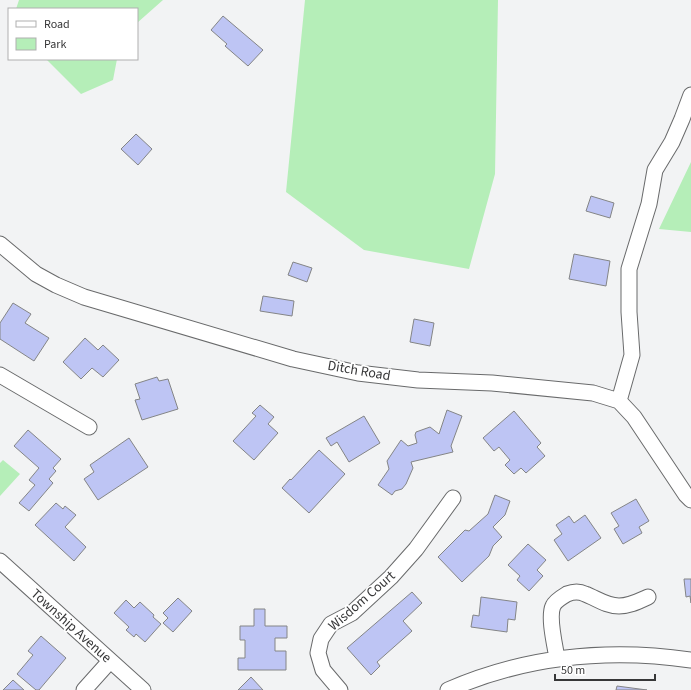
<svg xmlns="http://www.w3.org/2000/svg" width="691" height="690" font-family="'Source Sans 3',sans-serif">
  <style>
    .green { fill: #b5eeb8 }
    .building { fill: #bec5f4; stroke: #848586 }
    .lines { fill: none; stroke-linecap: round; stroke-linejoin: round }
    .minor-casing { stroke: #696a6b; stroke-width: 17 }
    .minor { stroke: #fff; stroke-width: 15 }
    .labels { text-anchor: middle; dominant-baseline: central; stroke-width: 3.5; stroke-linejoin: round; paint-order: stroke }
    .street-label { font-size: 14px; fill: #373738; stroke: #fff }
  </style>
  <rect width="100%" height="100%" fill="#f2f3f4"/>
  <path class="green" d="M19 0H163L137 23V9H16Z
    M305 0H498L495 174 469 269 364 250 286 192Z
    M46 59H117L113 80 81 94Z
    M691 162V232L659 229Z
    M3 460 20 474 0 496V463Z"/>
  <path class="building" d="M223 16 263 50 248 66 225 46 227 44 211 30Z
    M136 134 152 149 138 165 121 149Z
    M591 196 614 203 610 218 586 211Z
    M574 254 610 261 606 286 569 279Z
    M293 262 312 268 307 282 288 275Z
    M263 296 294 301 292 316 260 311Z
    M13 303 31 314 25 323 49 338 34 361 0 339V323Z
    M414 319 434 323 430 346 410 342Z
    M85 338 98 350 103 345 119 360 103 377 92 368 81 379 63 362Z
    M157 377 159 381 168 379 178 409 142 420 135 400 140 399 135 384Z
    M260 405 274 417 268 424 278 433 254 460 233 441 256 416 252 413Z
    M447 410 462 416 451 446 453 452 411 462 413 468 406 484 402 489 395 491 392 495 378 485 389 469 387 461 401 440 408 446 417 443 415 435 416 432 430 427 439 434Z
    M514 411 541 443 537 447 545 456 526 473 521 468 514 474 505 465 510 460 499 447 494 451 483 438Z
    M364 416 380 443 349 462 337 442 331 446 326 438Z
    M28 430 61 459 53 468 56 471 49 479 53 483 29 511 19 503 35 485 29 480 39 468 14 446Z
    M129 438 148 467 98 500 84 479 94 472 90 465Z
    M319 450 345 474 309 513 282 488 290 479 291 480Z
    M495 495 510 501 505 515 493 527 502 537 493 546 489 556 462 582 438 557 465 530 469 531 488 514Z
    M636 499 649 521 639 527 642 533 623 544 614 529 619 526 611 513Z
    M56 503 63 509 65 506 76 515 65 527 86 547 74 561 35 525Z
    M585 515 601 538 568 561 554 540 562 534 556 525 569 516 574 523Z
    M528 544 546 560 537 570 543 576 529 591 517 580 520 576 508 565Z
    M684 579H691V603L690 596 686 597Z
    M412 592 422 603 403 621 412 631 377 662 380 666 371 675 347 648Z
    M481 597 517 602 515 620 508 619 507 632 471 627 473 615 479 616Z
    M178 598 192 611 173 632 163 623 168 618 163 613Z
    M126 600 134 608 140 602 154 615 153 617 161 624 145 642 136 634 134 637 126 630 129 627 114 613Z
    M254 609H265V626H287V638H275V651H286V670H238V658H245V640H240V626H254Z
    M41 636 66 658 39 690H36L17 674 33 655 28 651Z
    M251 677 263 690H238Z
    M13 680 24 690H3Z
    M617 686 647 690H616Z"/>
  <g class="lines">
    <defs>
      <path id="minor" d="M0 244 36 274 56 285 84 297 293 359 358 373 418 380 492 383 593 393 619 401 634 417 686 495 691 500
        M0 375 89 427
        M619 401 632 355 629 312V269L649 204 655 170 672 142 682 119 691 95
        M0 561 143 690
        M557 658C555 646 548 617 553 606 555 601 562 597 567 594 572 592 579 591 585 594 596 598 606 606 619 606 630 606 639 601 648 597
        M84 690 110 661
        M340 690 323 670 318 653 321 639 331 624 352 613 391 577 416 549 453 498
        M448 690C526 656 607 648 691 660"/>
    </defs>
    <use href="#minor" class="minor-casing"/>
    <use href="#minor" class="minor"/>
  </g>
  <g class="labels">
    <g class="street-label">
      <text transform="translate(359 371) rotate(10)">Ditch Road</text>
      <text transform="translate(362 601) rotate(-41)">Wisdom Court</text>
      <text transform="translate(71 626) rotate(42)">Township Avenue</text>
    </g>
  </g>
  <rect x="8" y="8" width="130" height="52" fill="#ffffff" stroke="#afafaf"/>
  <rect x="16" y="21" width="20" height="6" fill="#ffffff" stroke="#afafaf"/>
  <text x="44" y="28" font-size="12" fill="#373738">Road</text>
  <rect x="16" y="38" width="20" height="12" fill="#b5eeb8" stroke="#afafaf"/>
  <text x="44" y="48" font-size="12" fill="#373738">Park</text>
  <path d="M555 674v6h100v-6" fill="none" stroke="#373738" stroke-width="2"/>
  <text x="561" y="674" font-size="12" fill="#373738" stroke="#ffffff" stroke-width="3" paint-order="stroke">50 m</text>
</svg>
